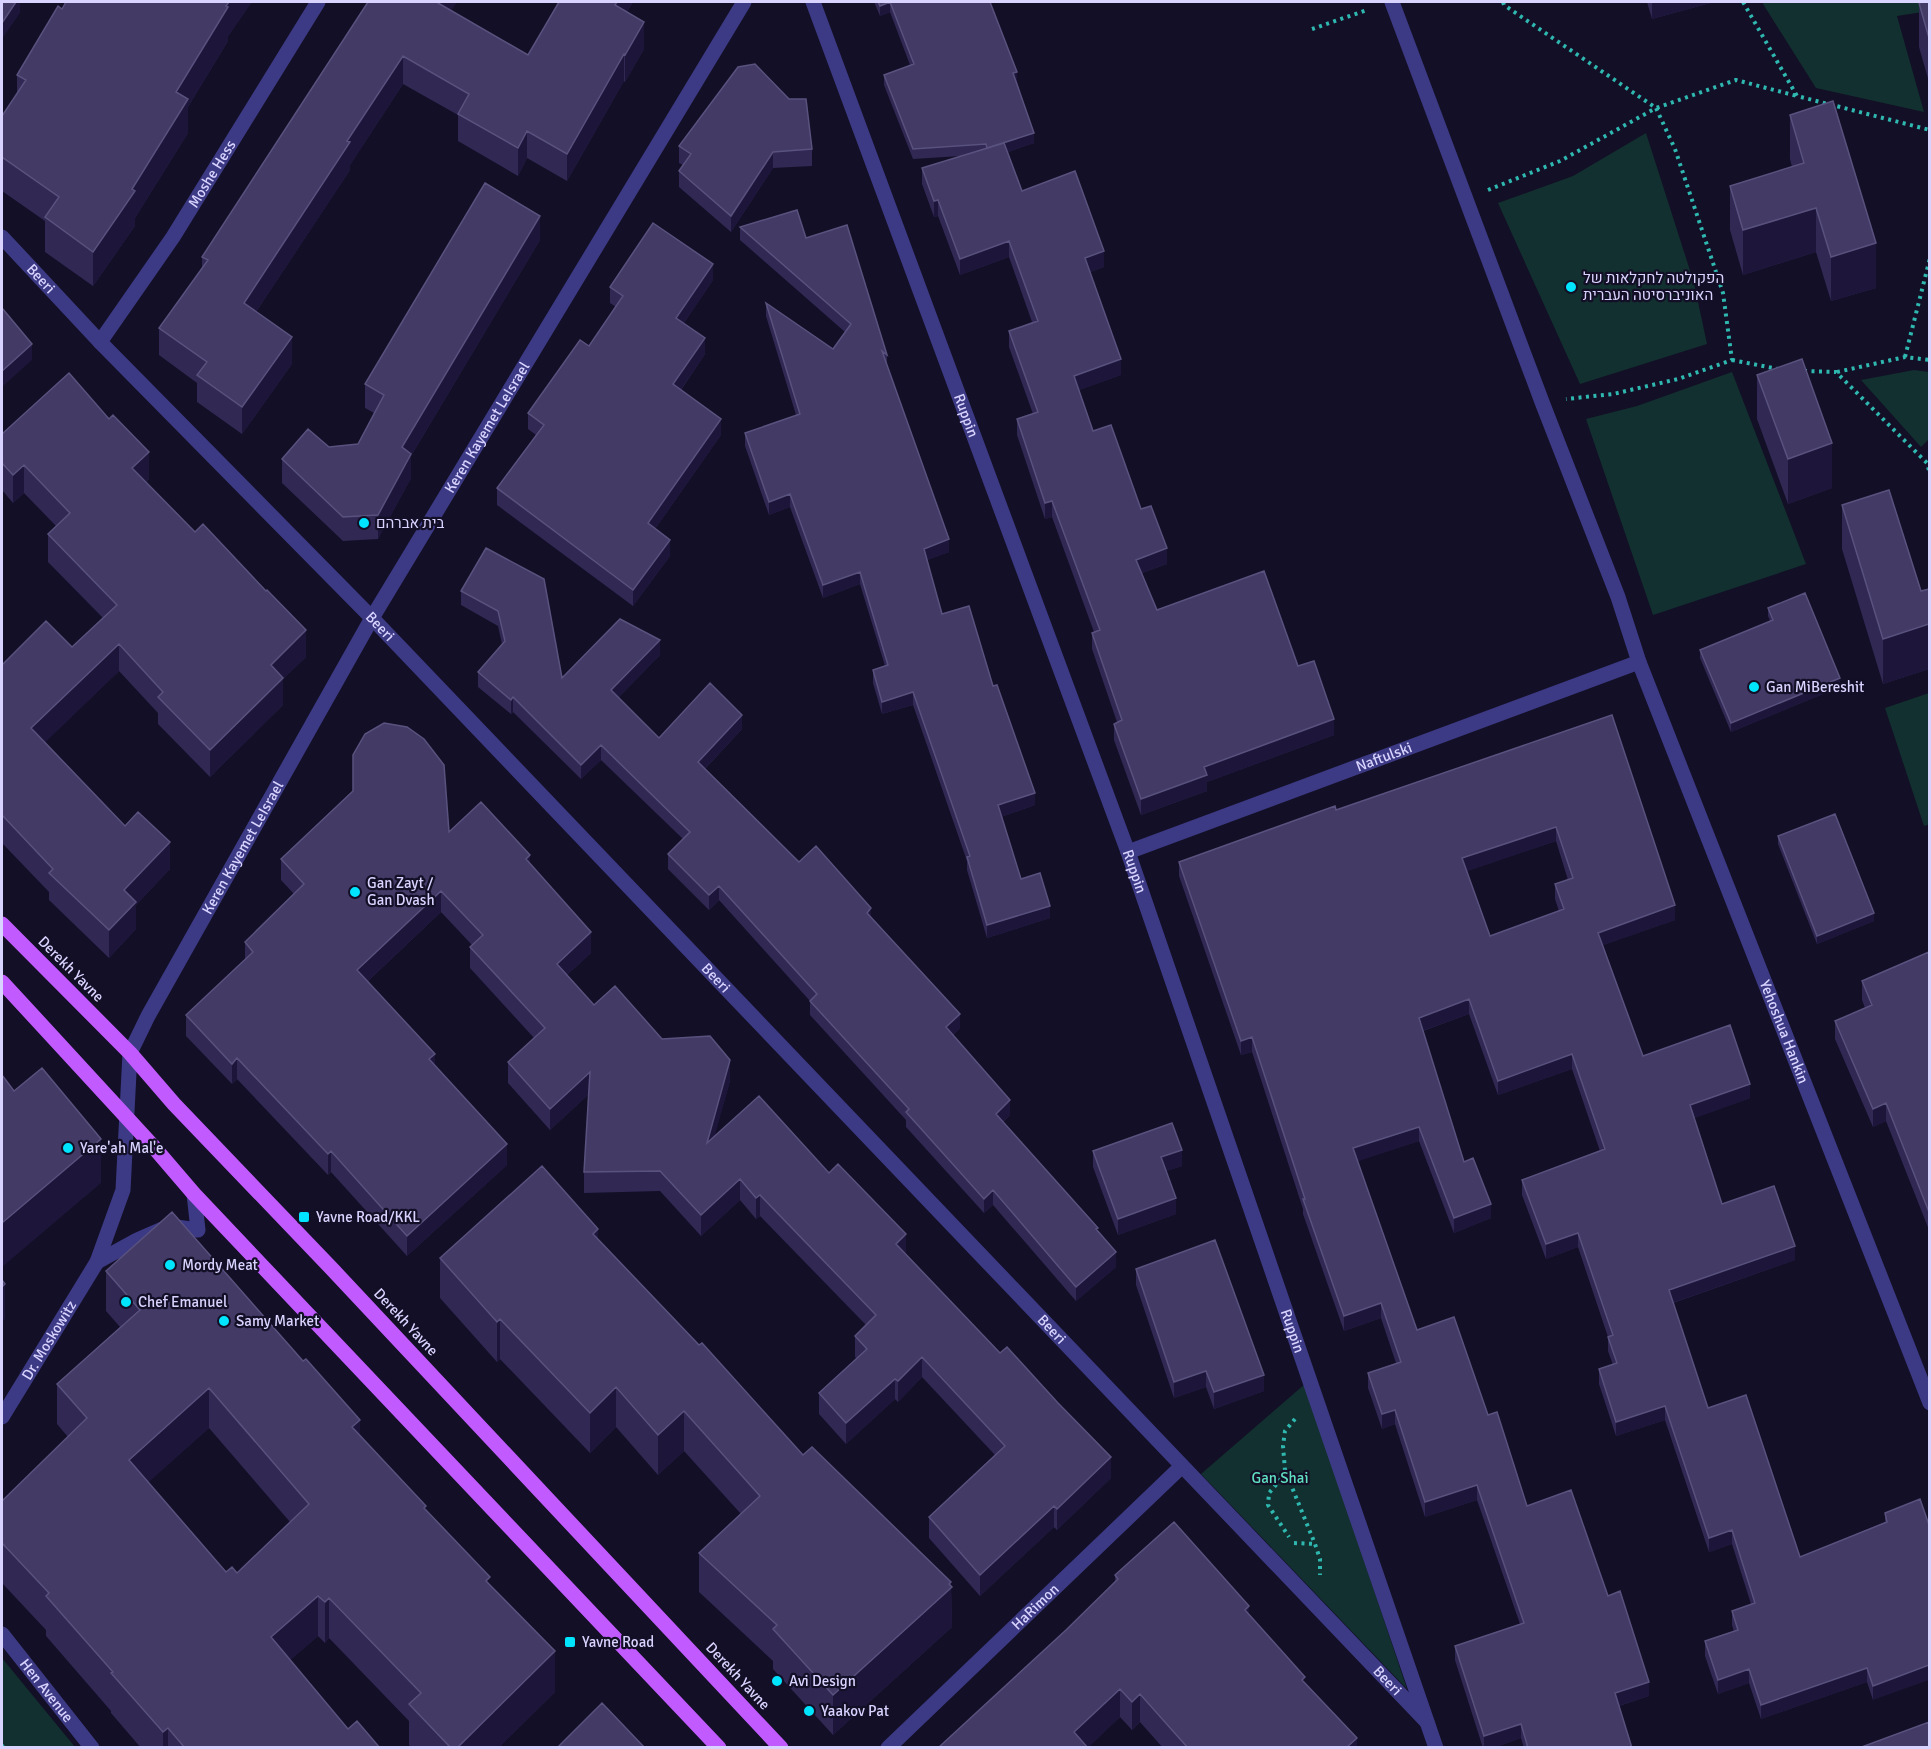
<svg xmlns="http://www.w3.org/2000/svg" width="1931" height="1749" font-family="Signika,Heebo,sans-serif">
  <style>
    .green { fill: #12302f }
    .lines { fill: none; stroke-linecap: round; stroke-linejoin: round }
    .path { stroke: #2fb8b0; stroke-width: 4; stroke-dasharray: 3 4.5; stroke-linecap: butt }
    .street { stroke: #3d3a85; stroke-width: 15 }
    .primary { stroke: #c25bff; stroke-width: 15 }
    .wall { fill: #312854; fill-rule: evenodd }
    .shaded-wall { fill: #1d163a }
    .building { fill: #433a66; stroke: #5a527e; stroke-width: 1.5; fill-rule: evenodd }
    .poi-dot { fill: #00e5ff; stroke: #130f26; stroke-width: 2 }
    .labels { text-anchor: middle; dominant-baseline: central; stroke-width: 4.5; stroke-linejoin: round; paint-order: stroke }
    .street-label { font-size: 15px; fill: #d9d4ff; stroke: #130f26 }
    .poi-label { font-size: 15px; fill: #d9d4ff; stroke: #130f26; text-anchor: start }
    .park-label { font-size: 15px; fill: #5fe0c0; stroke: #130f26 }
  </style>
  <rect width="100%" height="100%" fill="#130f26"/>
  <path class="green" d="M1764 2H1929V11L1897 16 1924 112 1816 88 1763 4Z
    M1646 133 1694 283 1707 344 1580 384 1498 203 1573 176Z
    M1914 370 1929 372V439L1921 447 1861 380Z
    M1732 372 1806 564 1653 615 1586 419 1637 406Z
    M1929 693 1930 824 1924 826 1885 708Z
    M1305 1384 1407 1689 1201 1474Z
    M2 1658 75 1747H76H2Z"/>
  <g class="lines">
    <path class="path" d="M1503 2 1504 5 1656 108 1736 80 1797 96
      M1743 2 1797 96 1930 130
      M1312 29 1367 10
      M1488 190 1560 161 1656 108 1675 149 1723 293 1732 360 1678 379 1613 394 1566 399
      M1905 357 1930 258
      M1732 360 1778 369
      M1804 371 1836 372 1927 463 1930 474
      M1837 372 1905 357 1930 360
      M1295 1419 1285 1431 1283 1446 1285 1470 1315 1544 1320 1559V1575
      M1286 1473 1269 1493 1268 1505 1289 1537
      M1294 1543 1315 1544
      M2 1745 3 1748"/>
    <g class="street">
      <path id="s1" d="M813 2 1128 852 1436 1748"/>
      <path id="s2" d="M1392 2 1542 402 1618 597 1639 662 1930 1403"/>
      <path id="s3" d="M2 237 100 342 372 618 1427 1722"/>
      <path id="s4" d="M100 342 173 237 318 2"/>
      <path id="s5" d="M1128 852 1639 662"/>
      <path d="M97 1262 137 1240 169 1226 198 1230 194 1194"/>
      <path id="s6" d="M2 1417 97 1262 123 1190 130 1053 148 1016 372 618 744 2"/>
      <path id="s7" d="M2 1634 92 1748"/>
      <path id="s8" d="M888 1748 1182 1466"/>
    </g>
    <path class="primary" d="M2 924 130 1053 174 1104 333 1270 781 1748
      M2 982 152 1145 194 1194 719 1748"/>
  </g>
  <path class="wall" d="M368 2 451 11 528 55 559 2H633L627 12 644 49 625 82 624 81 567 181 527 158 518 176 458 141V115L403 84 350 165V170L256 312 292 364 242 434 197 402V383L159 355V328L202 268V257Z
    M874 2H990L1017 82 1034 143 1008 152 1022 191 1104 267 1090 272 1121 375 1079 390 1093 431 1141 509 1167 564 1142 573 1157 610 1298 666 1334 735 1207 782V791L1141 815 1114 740V724L1117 722 1092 649V633L1094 632 1052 517 1045 519 1017 435V419L1033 414 1009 347V331L1032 322 1009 257 960 275 938 216 934 217 922 184V168L961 156 913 159 884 85V75L910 65 890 12 880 16Z
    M1647 2H1714L1652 19Z
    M1929 2V82L1919 47V3Z
    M62 9 228 37V41L188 107V133L135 218V226L93 286 45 252V221L2 191V116L17 94V75Z
    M1790 115 1876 288 1831 301 1816 252 1743 275 1730 230V186L1792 167 1790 159Z
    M679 146 812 149V166L773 168 731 232 679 187V171L683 165 679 163Z
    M1928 225H1929V276L1928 270Z
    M740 227 806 238 887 355V365L949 552 927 560 942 614 993 686 1035 805 1001 817 1021 879 1050 918 987 938 967 870V861L913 705 882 714 873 683V670L885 666 860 584 823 598 790 507 769 515 745 446V433L796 415 766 316V303L833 349 845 332 740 240Z
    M540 240 411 456V478L378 539 343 541 282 483V459L329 447 358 444 374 413 365 408V384Z
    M713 280 684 323 705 354 681 390 721 435 655 529 670 556 633 606 497 505V488L536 435 528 429V413L589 346 616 307 610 303V287Z
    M1757 375 1832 488 1788 504 1757 419Z
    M2 434 149 479 146 482 306 657 283 679V705L210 777 158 724V713L119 671 45 742 125 826 170 869 136 905V929L109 958 49 900V892L2 843V665L72 647 103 618 48 562V534L56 526 24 493 13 503 2 490Z
    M1842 505 1921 591 1929 589V669L1883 684 1842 549Z
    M486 548 562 678 660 655 618 698 659 738 742 729 705 769 799 862 871 918 960 1028 953 1035 1010 1115 1003 1122 1098 1231 1116 1267 1076 1301 993 1205 984 1213 906 1127V1120L810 1015V1001L719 900 709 910 668 869V854L683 839 601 760 581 779 513 712 511 714 478 687V672L502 644 498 626 461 605V591Z
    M1768 608 1840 687 1731 732 1700 658V650L1770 621 1768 616Z
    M1612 715 1675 920 1603 945 1643 1056 1750 1098 1694 1118 1722 1204 1795 1260 1673 1303 1708 1408 1800 1557 1885 1522V1513L1920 1499 1873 1700 1867 1682 1761 1719 1749 1683 1718 1694 1705 1656V1641L1734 1632 1732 1625V1611L1751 1604 1732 1544 1709 1552 1665 1420 1616 1436 1599 1384V1369L1613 1365 1608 1351V1337L1578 1247 1546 1259 1522 1195V1180L1600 1151 1572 1069 1498 1095 1469 1014 1423 1031 1464 1162 1491 1218 1454 1233 1419 1141 1357 1161 1417 1330 1488 1415 1527 1506 1608 1596 1649 1696 1619 1706 1632 1748H1524L1521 1738 1493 1748H1483L1455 1660V1646L1520 1624 1477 1500 1425 1517 1395 1424 1382 1429 1368 1388V1373L1396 1363 1381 1318 1344 1331 1303 1214V1209L1252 1052 1241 1055 1179 876V862L1336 810ZM1556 841 1568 880 1555 884V899L1559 911 1490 936 1467 871Z
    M353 755 449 832 530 864 591 953 567 975 594 1005 662 1039 730 1081 714 1136 829 1173 906 1255 1111 1478 1057 1530 1054 1527 980 1596 929 1538V1517L995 1455 922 1377 898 1402 895 1399 846 1444 819 1414V1393L857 1359 855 1357V1336L866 1325 760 1216 756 1219 740 1200 701 1236 660 1191 584 1193V1172L589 1094 550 1130 508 1083V1062L534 1038 470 968V947L472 945 441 912 368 981 435 1066 507 1165 407 1256 331 1172 328 1175 237 1079 232 1084 186 1036V1015L245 960V942L294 894 281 880V859L353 791Z
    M1778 836 1874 921 1817 944 1778 844Z
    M1929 952V1254L1928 1250V1231L1929 1230 1886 1121 1873 1127 1835 1039V1021L1865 1008 1862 1000V981Z
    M1093 1151 1182 1166 1166 1171 1176 1214 1118 1235 1093 1167Z
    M598 1239 803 1455 951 1587 952 1627 833 1735 773 1669V1661L699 1592V1553L741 1514 684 1451 658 1475 616 1427 590 1453 500 1359 497 1362 440 1298V1258Z
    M1136 1269 1264 1391 1214 1409 1206 1387 1174 1398 1136 1285Z
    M106 1271 360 1435 490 1585 555 1692 498 1748H412L409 1745V1721L329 1638 325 1643 318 1636 290 1660 348 1729 380 1748H141L111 1713V1711L46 1636V1630L2 1583V1501L68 1437 57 1424V1384L120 1327 106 1311ZM209 1428 290 1522 237 1573 226 1572 148 1482Z
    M1115 1575 1249 1615 1305 1683 1357 1748H1163L1140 1722 1132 1730 1120 1717 1088 1747 1066 1630 1115 1582Z"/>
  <path class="shaded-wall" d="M16 2H20V13L2 39V23Z
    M229 2H252L228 37V41L188 107V133L135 218V226L93 286V252L132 189 176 92Z
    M439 2H457L438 30V3Z
    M617 2H633L615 32V5Z
    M890 2V12L880 16V6Z
    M1652 2H1714L1652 19Z
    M644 22V49L625 82V55Z
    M624 54V81L567 181V154Z
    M403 56V84L350 165V170L244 330V303L347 141Z
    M1017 72V82L1013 73Z
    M527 131V158L518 176V148Z
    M1034 133V143L987 159V149Z
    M773 152V168L731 232V216Z
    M938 200V216L934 217V201Z
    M1816 208V252L1743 275V230Z
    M540 216V240L411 456V478L378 539V515L402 447Z
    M1009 241V257L960 275V259Z
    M1876 243V288L1831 301V257Z
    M1104 251V267L1085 274V258Z
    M713 264V280L676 335V318Z
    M292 337V364L242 434V407Z
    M705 338V354L673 401V384Z
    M32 344V360L2 387V371Z
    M1121 359V375L1074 392V376Z
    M721 419V435L648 539V523Z
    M1832 443V488L1788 504V459Z
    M149 452V479L132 495V468Z
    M24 465V493L13 503V475Z
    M790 494V507L769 515V502Z
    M1052 501V517L1045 519V503Z
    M949 539V552L924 561V549Z
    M670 540V556L633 606V590Z
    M1167 548V564L1136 575V560Z
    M860 572V584L823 598V585Z
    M1929 624V669L1883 684V639Z
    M306 630V657L283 679V705L210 777V750L271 665Z
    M660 640V655L611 705V690Z
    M119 644V671L31 756V728Z
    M1840 678V687L1731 732V723Z
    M913 692V705L882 714V702Z
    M513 697V712L511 714V700Z
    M742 715V729L698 776V762Z
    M1334 719V735L1207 782V791L1141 815V799L1204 767Z
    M601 745V760L581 779V765Z
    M1035 793V805L998 818V805Z
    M1556 827V841L1462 873V858Z
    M170 842V869L136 905V929L109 958V930L124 890Z
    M530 855V875L526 859Z
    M719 886V900L709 910V895Z
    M441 891V912L357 991V970Z
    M1675 905V920L1598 947V933Z
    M1050 906V918L987 938V925Z
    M871 908V923L867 913Z
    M1874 913V921L1817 944V936Z
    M591 932V953L557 984V964Z
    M1469 999V1014L1419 1032V1018Z
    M960 1014V1028L946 1041V1027Z
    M1252 1037V1052L1241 1055V1041Z
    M435 1054V1075L429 1059Z
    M1572 1054V1069L1498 1095V1081Z
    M237 1058V1079L232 1084V1064Z
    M730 1060V1081L707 1164V1143Z
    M590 1072V1093L550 1130V1109Z
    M1750 1084V1098L1690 1120V1105Z
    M1010 1100V1115L996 1128V1114Z
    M1886 1103V1121L1873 1127V1109Z
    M1419 1127V1141L1353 1163V1148Z
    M101 1139V1183L2 1267V1223Z
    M507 1144V1165L407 1256V1236Z
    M1182 1150V1166L1161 1173V1157Z
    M331 1151V1172L328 1175V1154Z
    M740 1179V1200L701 1236V1215Z
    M993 1190V1205L984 1213V1199Z
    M760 1195V1216L756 1219V1198Z
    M1176 1198V1214L1118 1235V1219Z
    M1491 1204V1218L1454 1233V1218Z
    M598 1229V1269L593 1234Z
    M1578 1233V1247L1546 1259V1244Z
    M906 1234V1255L896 1244Z
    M1795 1246V1260L1669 1304V1290Z
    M1116 1252V1267L1076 1301V1287Z
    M5 1284V1319L2 1322V1287Z
    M1381 1303V1318L1344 1331V1316Z
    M500 1319V1359L497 1362V1322Z
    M922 1357V1377L898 1402V1381Z
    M1206 1371V1387L1174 1398V1382Z
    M1264 1375V1391L1214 1409V1392Z
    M895 1379V1399L846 1444V1423Z
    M616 1387V1427L590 1453V1413Z
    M209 1388V1428L129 1500V1460Z
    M1665 1406V1420L1616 1436V1422Z
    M1395 1410V1424L1382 1429V1414Z
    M684 1411V1451L658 1475V1435Z
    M360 1420V1460L352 1427Z
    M1111 1457V1478L1057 1530V1509Z
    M1477 1485V1500L1425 1517V1502Z
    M1054 1506V1527L980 1596V1575Z
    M1732 1530V1544L1709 1552V1538Z
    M951 1582 952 1627 833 1735V1695Z
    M318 1596V1636L271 1677V1637Z
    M329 1598V1638L325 1643V1602Z
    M1249 1606V1634L1245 1610Z
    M555 1651V1692L498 1748H457Z
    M1929 1665V1680L1873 1700V1686Z
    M1867 1668V1682L1761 1719V1705Z
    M1749 1669V1683L1718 1694V1680Z
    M1649 1682V1696L1615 1707V1693Z
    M1120 1689V1717L1088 1748 1074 1732Z
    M1140 1694V1722L1132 1730V1702Z
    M1521 1724V1738L1493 1748H1484V1736Z
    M168 1728V1748H163V1732Z
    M1357 1738V1748H1346Z"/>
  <path class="building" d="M2 2H16L2 23Z
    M66 2H229L226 6 228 7 176 92 188 99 132 189 135 191 93 252 45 217 59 197 2 157V116L26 80 17 75 58 6 62 9Z
    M368 2H439L438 3 528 55 559 2H617L615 5 644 22 625 55 624 54 567 154 527 131 518 148 458 114 469 94 403 56 347 141 350 142 244 303 292 337 242 407 197 375 207 362 159 328 208 260 202 257Z
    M878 2H990L1017 72 1013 73 1034 133 987 148 986 144 913 149 884 75 914 64 890 2 880 6Z
    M1923 2H1929V38L1919 3Z
    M755 64 789 99H806L812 149 773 152 731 216 679 171 691 154 679 146 738 67Z
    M1833 101 1876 243 1831 257 1816 208 1743 230 1730 186 1804 163 1790 115Z
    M1004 143 1022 191 1075 171 1104 251 1085 258 1121 359 1074 376 1093 431 1111 425 1141 509 1151 506 1167 548 1136 560 1157 610 1264 571 1298 666 1314 661 1334 719 1204 767 1207 775 1141 799 1114 724 1122 720 1092 633 1100 630 1052 501 1045 503 1017 419 1038 412 1009 331 1038 321 1009 241 960 259 938 200 934 201 922 168Z
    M485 183 540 216 402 447 411 454 378 515 343 517 282 459 308 429 329 447 358 444 384 395 365 384Z
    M797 210 806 238 847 225 887 355 882 351 949 539 924 549 942 614 969 606 993 686 997 685 1035 793 998 805 1021 879 1040 873 1050 906 987 925 967 857 970 856 913 692 882 702 873 670 888 665 860 572 823 585 790 494 769 502 745 433 800 414 766 303 833 349 851 324 740 227Z
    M653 223 713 264 676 318 705 338 673 384 721 419 648 523 670 540 633 590 497 488 544 425 528 413 580 340 589 346 623 296 610 287Z
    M2 308 32 344 2 371Z
    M1802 359 1832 443 1788 459 1757 375Z
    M69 373 109 419 113 415 149 452 132 468 195 532 203 524 266 591 267 590 306 630 271 665 283 678 210 750 158 697 163 692 119 644 31 728 125 826 138 812 170 842 124 890 136 902 109 930 49 873 53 869 2 815V665L46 621 72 647 117 605 48 534 70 513 24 465 13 475 2 463V434Z
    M1889 490 1921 591 1929 589V624L1883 639 1842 505Z
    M486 548 544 579 562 678 620 619 660 640 611 690 659 738 710 683 742 715 698 762 799 862 816 846 871 908 867 913 960 1014 946 1027 1010 1100 996 1114 1098 1228 1096 1229 1116 1252 1076 1287 993 1190 984 1199 906 1112 909 1109 810 1001 817 994 719 886 709 895 668 854 690 832 601 745 581 765 513 697 511 700 478 672 505 641 498 611 461 591Z
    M1805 593 1840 678 1731 723 1700 650 1773 620 1768 608Z
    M1612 715 1675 905 1598 933 1643 1056 1730 1025 1750 1084 1690 1105 1722 1204 1774 1186 1795 1246 1669 1290 1708 1408 1746 1395 1800 1557 1887 1522 1885 1513 1920 1499 1929 1525V1665L1873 1686 1867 1668 1761 1705 1749 1669 1718 1680 1705 1641 1738 1630 1732 1611 1755 1603 1732 1530 1709 1538 1665 1406 1616 1422 1599 1369 1617 1363 1608 1337 1613 1335 1578 1233 1546 1244 1522 1180 1605 1149 1572 1054 1498 1081 1469 999 1419 1018 1464 1162 1473 1158 1491 1204 1454 1218 1419 1127 1353 1148 1417 1330 1454 1317 1488 1415 1497 1412 1527 1506 1571 1490 1608 1596 1620 1591 1649 1682 1615 1693 1632 1748H1528L1521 1724 1484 1736 1455 1646 1524 1623 1477 1485 1425 1502 1395 1410 1382 1414 1368 1373 1401 1362 1381 1303 1344 1316 1303 1199H1305L1252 1037 1241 1041 1179 862 1335 806 1336 810ZM1556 827 1573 878 1555 884 1564 909 1490 936 1462 858Z
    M384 723 407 727 424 739 444 765 449 832 481 802 530 855 526 859 591 932 557 964 594 1005 615 986 662 1039 710 1036 730 1060 707 1143 759 1096 829 1173 838 1164 906 1234 896 1244 1000 1353 1007 1347 1058 1403 1111 1457 1057 1509 1054 1506 980 1575 929 1517 1005 1446 922 1357 898 1381 895 1379 846 1423 819 1393 867 1349 855 1336 876 1315 760 1195 756 1198 740 1179 701 1215 660 1171 584 1172 590 1072 550 1109 508 1062 545 1028 470 947 483 935 441 891 357 970 435 1054 429 1059 507 1144 407 1236 331 1151 328 1154 237 1058 232 1064 186 1015 253 952 245 942 304 884 281 859 353 791V755L365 734Z
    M1835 814 1874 913 1817 936 1778 836Z
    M1929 952V1212L1886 1103 1873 1109 1835 1021 1872 1005 1862 981Z
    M42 1068 101 1139 2 1223V1075L14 1091Z
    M1172 1123 1182 1150 1161 1157 1176 1198 1118 1219 1093 1151Z
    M542 1166 598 1229 593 1234 699 1345 702 1343 803 1455 812 1447 951 1582 949 1584 952 1587 833 1695 773 1629 777 1625 699 1553 760 1496 684 1411 658 1435 616 1387 590 1413 500 1319 497 1322 440 1258Z
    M172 1212 303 1361 306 1359 360 1420 352 1427 426 1506 424 1508 490 1577 486 1581 555 1651 457 1748H451L409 1704 421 1693 329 1598 325 1602 318 1596 271 1637 348 1729 357 1721 380 1748H185L168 1728 163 1732 111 1673 113 1672 46 1596 49 1593 2 1543V1501L87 1418 57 1384 140 1310 106 1271ZM209 1388 309 1504 237 1573 232 1567 226 1572 129 1460Z
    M1215 1240 1264 1375 1214 1392 1206 1371 1174 1382 1136 1269Z
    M2 1280 5 1284 2 1287Z
    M1174 1522 1249 1606 1245 1610 1305 1677 1302 1680 1357 1738 1346 1748H1188L1140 1694 1132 1702 1120 1689 1074 1732 1088 1748H938L1066 1630 1118 1579 1115 1575Z
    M602 1703 645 1748H557Z
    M1929 1722V1748H1859Z"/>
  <g class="poi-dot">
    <circle cx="1571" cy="287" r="6"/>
    <circle cx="364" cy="523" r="6"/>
    <circle cx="1754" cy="687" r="6"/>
    <circle cx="355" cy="892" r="6"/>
    <circle cx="68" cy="1148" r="6"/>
    <rect x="298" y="1211" width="12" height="12" rx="3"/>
    <circle cx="170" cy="1265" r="6"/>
    <circle cx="126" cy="1302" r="6"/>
    <circle cx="224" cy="1321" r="6"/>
    <rect x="564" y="1636" width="12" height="12" rx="3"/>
    <circle cx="777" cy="1681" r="6"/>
    <circle cx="809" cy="1711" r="6"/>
  </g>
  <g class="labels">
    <g class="street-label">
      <text stroke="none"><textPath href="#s4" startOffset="202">Moshe Hess</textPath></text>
      <text stroke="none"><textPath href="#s3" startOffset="57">Beeri</textPath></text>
      <text stroke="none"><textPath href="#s1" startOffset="441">Ruppin</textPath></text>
      <text stroke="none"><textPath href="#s6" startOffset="1116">Keren Kayemet LeIsrael</textPath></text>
      <text stroke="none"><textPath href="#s3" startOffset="543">Beeri</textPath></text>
      <text stroke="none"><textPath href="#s5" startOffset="273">Naftulski</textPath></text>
      <text stroke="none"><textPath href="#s6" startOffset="630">Keren Kayemet LeIsrael</textPath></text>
      <text stroke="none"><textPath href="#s1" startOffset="927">Ruppin</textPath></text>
      <text transform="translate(71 969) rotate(45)">Derekh Yavne</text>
      <text stroke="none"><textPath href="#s3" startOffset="1029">Beeri</textPath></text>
      <text stroke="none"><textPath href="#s2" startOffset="1102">Yehoshua Hankin</textPath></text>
      <text transform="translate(406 1322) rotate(47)">Derekh Yavne</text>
      <text stroke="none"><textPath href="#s3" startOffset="1515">Beeri</textPath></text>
      <text stroke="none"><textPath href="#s1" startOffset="1413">Ruppin</textPath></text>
      <text stroke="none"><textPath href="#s6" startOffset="90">Dr. Moskowitz</textPath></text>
      <text stroke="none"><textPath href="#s8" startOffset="204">HaRimon</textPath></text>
      <text transform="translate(738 1676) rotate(47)">Derekh Yavne</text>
      <text stroke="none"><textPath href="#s3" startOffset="2001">Beeri</textPath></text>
      <text stroke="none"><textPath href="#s7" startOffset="72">Hen Avenue</textPath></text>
    </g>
    <g class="poi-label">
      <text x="1583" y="278">הפקולטה לחקלאות של<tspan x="1583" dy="17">האוניברסיטה העברית</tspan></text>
      <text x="376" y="523">בית אברהם</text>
      <text x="1766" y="687">Gan MiBereshit</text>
      <text x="367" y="883">Gan Zayt /<tspan x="367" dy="17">Gan Dvash</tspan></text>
      <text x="80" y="1148">Yare'ah Mal'e</text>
      <text x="316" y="1217">Yavne Road/KKL</text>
      <text x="182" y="1265">Mordy Meat</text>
      <text x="138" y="1302">Chef Emanuel</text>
      <text x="236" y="1321">Samy Market</text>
      <text x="582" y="1642">Yavne Road</text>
      <text x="789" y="1681">Avi Design</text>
      <text x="821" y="1711">Yaakov Pat</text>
    </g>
    <g class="park-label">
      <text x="1280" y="1478">Gan Shai</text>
    </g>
  </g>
  <rect width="1931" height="1749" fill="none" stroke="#d9d4ff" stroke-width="6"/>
</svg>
